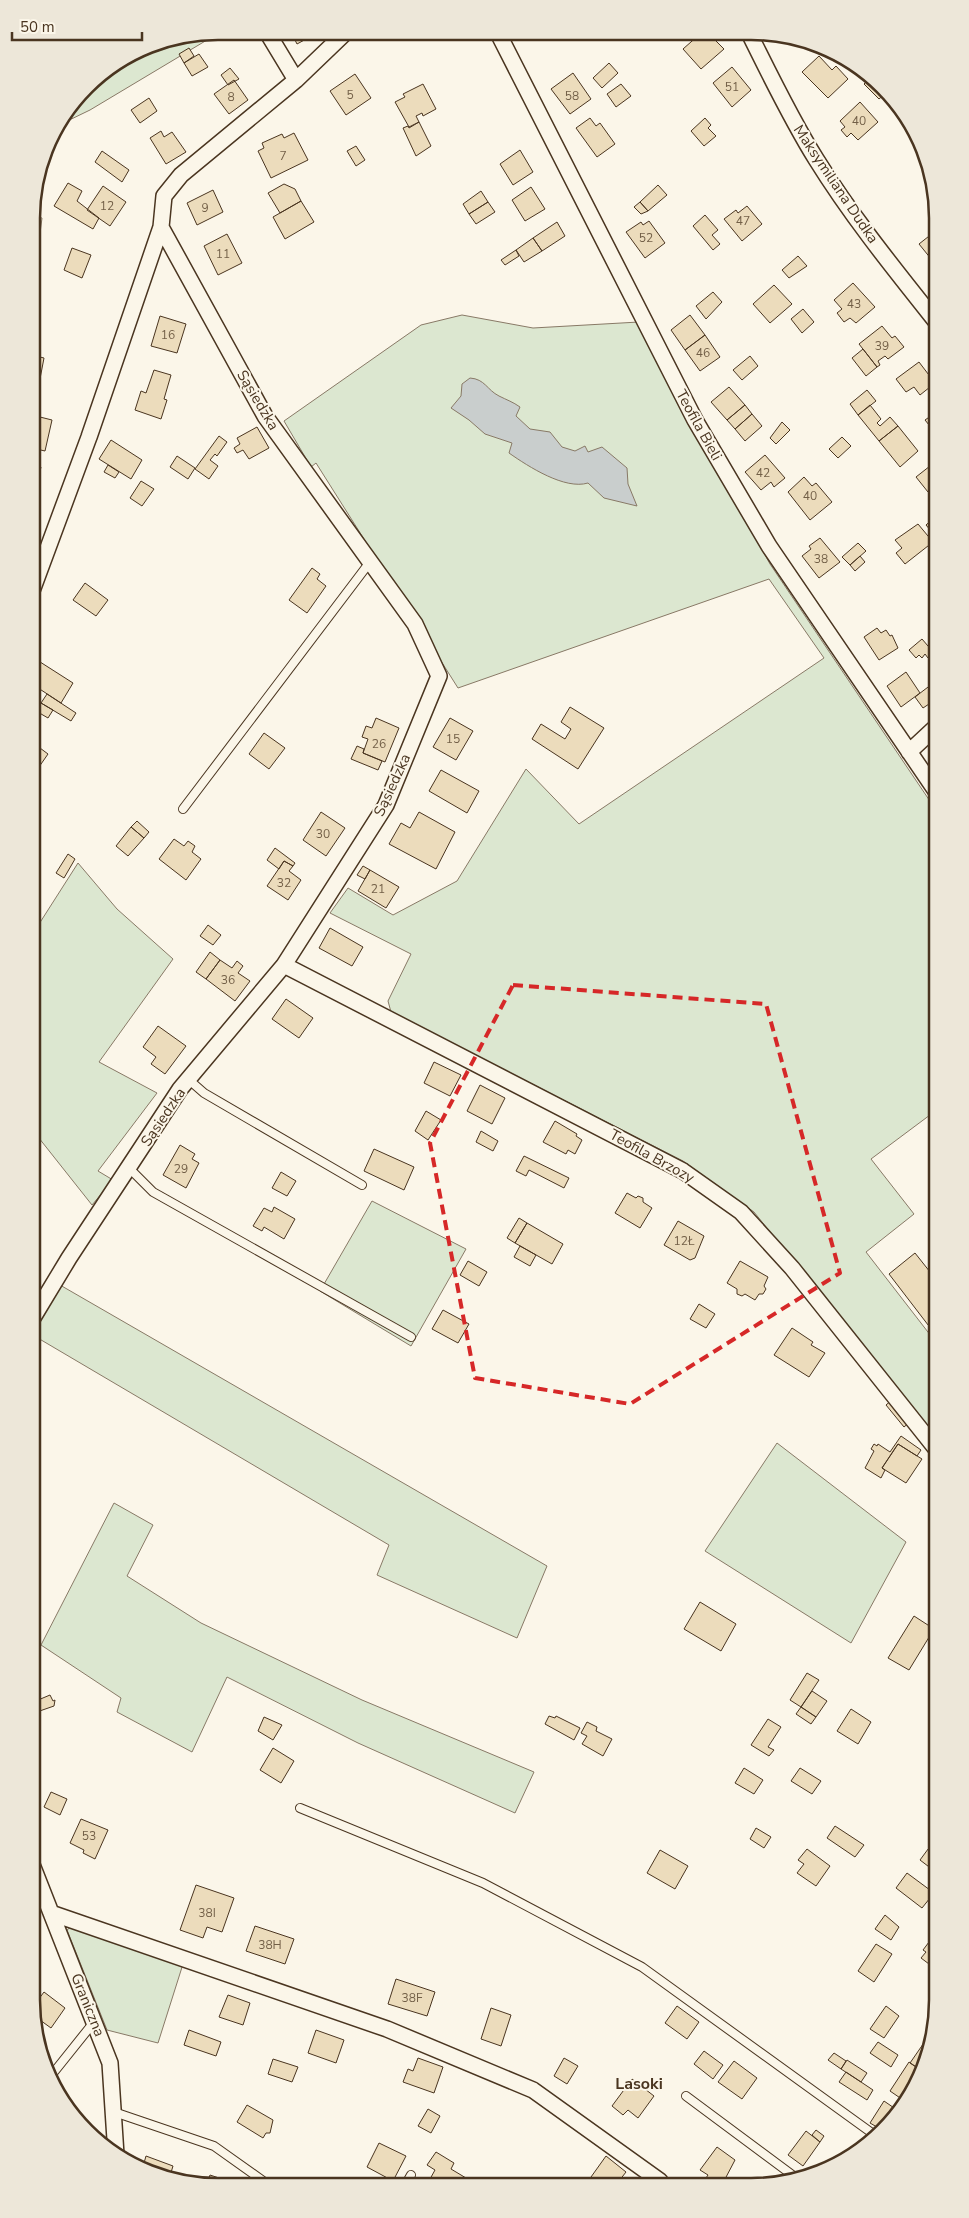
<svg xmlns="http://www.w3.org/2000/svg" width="969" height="2218" font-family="'Nunito Sans',sans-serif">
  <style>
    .green { fill: #dce7d0; stroke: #887966 }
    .water { fill: #c9cecd; stroke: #887966 }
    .building { fill: #ecdcbc; stroke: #4a3520 }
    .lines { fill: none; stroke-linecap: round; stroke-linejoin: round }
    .service-casing { stroke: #4a3520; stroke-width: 10 }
    .minor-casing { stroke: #4a3520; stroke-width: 18 }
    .service { stroke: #fbf6e9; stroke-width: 8 }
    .minor { stroke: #fbf6e9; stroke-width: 15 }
    .marked { fill: none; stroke: #d62828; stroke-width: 4; stroke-dasharray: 10 6; stroke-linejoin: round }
    .labels { text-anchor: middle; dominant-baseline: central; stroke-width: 4; stroke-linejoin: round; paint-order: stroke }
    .number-label { font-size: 12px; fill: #725f47 }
    .street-label { font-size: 15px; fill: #4a3520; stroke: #fbf6e9 }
    .neighbourhood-label { font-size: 16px; font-weight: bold; fill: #4a3520; stroke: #fbf6e9 }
    .rim { fill: none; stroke: #4a3520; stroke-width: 2.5 }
  </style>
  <rect width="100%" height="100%" fill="#fbf6e9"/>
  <path class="green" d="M222 31 90 110 59 125 95 78 147 45Z
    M32 215 42 218 32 294Z
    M462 315 533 328 639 322 770 564 938 813V1109L871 1159 914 1214 866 1252 938 1345 937 1439 754 1212 683 1161 391 1012 388 1001 411 954 330 913 348 888 393 915 457 881 526 769 579 824 824 658 769 579 458 688 316 463 311 467 284 421 421 325Z
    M78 863 117 909 173 959 99 1062 157 1093 98 1171 113 1180 92 1205 31 1128 32 935Z
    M372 1201 466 1249 411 1346 320 1291Z
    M60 1285 547 1566 517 1638 377 1575 389 1545 31 1334V1328Z
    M777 1443 906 1542 851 1643 705 1551Z
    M114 1503 153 1525 127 1576 201 1623 362 1700 534 1772 515 1813 358 1743 227 1677 192 1752 117 1712 121 1698 41 1645Z
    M72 1926 183 1964 158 2043 107 2030 67 1930Z"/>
  <path class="water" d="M470 378C485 379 487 390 499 396 507 400 513 402 520 407L516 416 530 429 550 432 562 447 575 451 585 446 588 452 602 447 627 468 628 484 637 506 604 498 588 483C565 490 529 467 509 453L512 443 485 434 469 420 451 408 461 396 462 384Z"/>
  <path class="building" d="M291 32H319L297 44Z
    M700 34H716L713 38 724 49 701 69 683 49Z
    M189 48 194 56 184 63 179 54Z
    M199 54 208 67 192 76 184 63Z
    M819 56 832 70 836 66 848 79 828 98 802 72Z
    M609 63 618 73 602 88 593 78Z
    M732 67 751 90 732 107 713 83Z
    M230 68 239 79 228 85 221 75Z
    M573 73 591 99 570 114 551 89Z
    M355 74 371 98 346 115 330 91Z
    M872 76 887 92 879 99 864 84Z
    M234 80 248 100 229 114 214 94Z
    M423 84 436 109 423 116 422 113 416 116 419 122 409 127 395 102 405 97 403 94Z
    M621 84 631 96 616 107 607 94Z
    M149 98 157 111 140 123 131 110Z
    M860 102 878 122 858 140 851 133 847 137 841 130 845 127 840 121Z
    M590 118 596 126 600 123 615 144 597 157 576 128Z
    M705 118 711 125 708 128 716 136 704 146 691 131Z
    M419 122 431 146 416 156 403 128 408 126 409 128Z
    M161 131 164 137 172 132 186 152 166 164 150 138Z
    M294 133 308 160 271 178 258 151 264 148 262 143 282 134 284 138Z
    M356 146 365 160 356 166 347 151Z
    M520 150 533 172 513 185 500 164Z
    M102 151 129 170 122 182 95 162Z
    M68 183 82 191 77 201 99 218 93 229 54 206Z
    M284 184 295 189 301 201 280 213 268 193Z
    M658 185 667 195 648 211 640 202Z
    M103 186 126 202 110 226 87 210Z
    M531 187 545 209 525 221 512 200Z
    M213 190 223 212 197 225 187 203Z
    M481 191 488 202 469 214 463 204Z
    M301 201 314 222 285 239 273 217Z
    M488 202 495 212 476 224 469 214Z
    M640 202 648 211 641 214 634 207Z
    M747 206 762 224 742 241 724 219 736 210 738 213Z
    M705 215 718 230 712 235 720 244 713 250 693 226Z
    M649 221 665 243 645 258 626 232 641 222 643 225Z
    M557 222 565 236 542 251 533 238Z
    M938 229V263L936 265 919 244Z
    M227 234 242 263 218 275 204 246Z
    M533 238 542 251 524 262 516 250Z
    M72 248 91 255 82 278 64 270Z
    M516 250 519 256 505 265 501 260Z
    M798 256 807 266 789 278 782 270Z
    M853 283 875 307 856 323 850 318 844 322 837 313 842 309 834 300Z
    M774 285 792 304 770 323 753 304Z
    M713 292 722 302 706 319 696 306Z
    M803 309 814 322 802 333 791 319Z
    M690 315 705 335 685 350 671 330Z
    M160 316 186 324 177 353 151 346Z
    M882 326 892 338 895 336 904 347 888 359 885 356 878 361 880 365 877 367 859 344Z
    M705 335 720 357 700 371 685 350Z
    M863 349 877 367 866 376 852 358Z
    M32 355 44 358 39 384 32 382Z
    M750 356 758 366 742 380 733 370Z
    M919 362 935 383 920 395 914 387 906 392 896 379Z
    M154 370 171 375 164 399 167 400 161 419 135 410 141 391 146 393Z
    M729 387 745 405 727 420 711 402Z
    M867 390 876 401 858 415 850 404Z
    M745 405 752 414 735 429 727 420Z
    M870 405 881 419 877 423 880 426 890 417 898 426 879 441 858 415Z
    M938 411V436L925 420Z
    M752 414 762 426 745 441 735 429Z
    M32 415 52 420 45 451 32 448Z
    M782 422 790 430 776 444 770 438Z
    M898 426 918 451 900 467 879 441Z
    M257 427 269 448 249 459 243 450 237 453 234 448 240 444 237 438Z
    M219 436 227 442 217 456 215 454 210 460 218 466 209 479 195 469Z
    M842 437 851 446 838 458 829 449Z
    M111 440 142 460 131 479 99 459Z
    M765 455 785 478 774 487 771 482 761 490 745 472Z
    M177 456 195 468 188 479 170 467Z
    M32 465 41 467 35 492 32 491Z
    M108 465 119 472 115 478 104 472Z
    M930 466 938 477V485L928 492 916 477Z
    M804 477 812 486 816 483 832 502 810 520 788 492Z
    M141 481 154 489 142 506 130 498Z
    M935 517 938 521 937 538 926 525Z
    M918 524 933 542 905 564 896 553 902 548 895 540Z
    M820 538 840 562 819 578 802 556 811 549 809 546Z
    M858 543 866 551 850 565 842 557Z
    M860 556 865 562 855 571 850 565Z
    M312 568 320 574 317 579 326 586 307 613 289 600Z
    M85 583 108 600 96 616 73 600Z
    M877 628 881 633 886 630 890 636 892 635 898 648 879 660 864 637Z
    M922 639 934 653 928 658 925 654 922 658 919 655 916 658 909 650Z
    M37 660 73 683 61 703 32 684 35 676 32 673V668Z
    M906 672 920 693 901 707 887 686Z
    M932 684 938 692V698L923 708 915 697Z
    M47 694 76 713 71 721 41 703Z
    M41 703 53 710 48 718 36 711Z
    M570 707 604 728 578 769 532 739 541 724 565 739 571 729 561 722Z
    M376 718 399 728 385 762 363 753 368 739 362 737 366 726 372 728Z
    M450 718 473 731 456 760 433 747Z
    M264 733 285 748 269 769 249 754Z
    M32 742 48 754 32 777Z
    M357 746 364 749 363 753 382 761 378 770 351 759Z
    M441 770 479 791 467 813 429 791Z
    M321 812 345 828 326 856 303 840Z
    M419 812 455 832 436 869 389 844 401 823 410 828Z
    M137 821 149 832 144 838 131 827Z
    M131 827 144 838 128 856 116 846Z
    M174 839 184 846 188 841 195 846 192 852 201 859 186 880 159 859Z
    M275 848 295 863 293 866 284 861 279 869 267 860Z
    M68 854 75 859 64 878 56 873Z
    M284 861 293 866 289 871 301 880 288 900 267 886Z
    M363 866 370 870 365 879 357 875Z
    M370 870 399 887 386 908 358 891Z
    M208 925 221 935 213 945 200 936Z
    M330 928 363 947 352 966 319 948Z
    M210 952 220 960 206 979 196 972Z
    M220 960 232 968 237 961 243 966 238 973 250 981 235 1001 206 979Z
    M286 999 313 1018 299 1038 272 1019Z
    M158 1026 186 1046 165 1074 151 1064 156 1057 143 1047Z
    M434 1062 461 1075 450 1096 424 1083Z
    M480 1085 505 1098 492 1124 467 1111Z
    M426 1111 441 1120 428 1140 415 1131Z
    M555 1121 577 1134 576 1136 582 1140 575 1154 568 1150 566 1154 543 1142Z
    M481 1131 498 1141 493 1151 476 1142Z
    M180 1145 195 1154 192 1159 199 1163 186 1188 163 1175Z
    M374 1149 414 1167 404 1190 364 1171Z
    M524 1156 569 1178 564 1188 529 1170 526 1176 516 1171Z
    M281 1172 296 1181 287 1196 272 1188Z
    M627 1193 636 1198 638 1196 643 1198V1202L652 1208 640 1228 615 1213Z
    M274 1207 295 1219 284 1239 264 1227 262 1231 253 1226 264 1208 272 1212Z
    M519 1218 527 1223 515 1243 507 1238Z
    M678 1221 704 1236 695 1258 690 1260 664 1245Z
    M527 1223 563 1244 552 1264 515 1243Z
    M520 1246 536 1255 530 1266 514 1257Z
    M915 1253 938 1282V1332L935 1334 889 1274Z
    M468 1261 487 1272 479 1286 460 1275Z
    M740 1261 768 1277 764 1286 766 1289 763 1294H759L755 1300 745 1294 742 1296 737 1294V1289L727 1283Z
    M699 1304 715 1314 706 1328 690 1319Z
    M443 1310 469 1324 458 1343 432 1329Z
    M792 1328 813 1342 811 1345 825 1353 809 1377 774 1355Z
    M893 1399 911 1421 904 1427 886 1405Z
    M901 1436 921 1450 917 1456 898 1444 882 1468 885 1470 881 1478 865 1468 874 1451 871 1449 874 1444 877 1446 878 1444 890 1452Z
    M898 1444 922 1459 906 1483 882 1468Z
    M700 1602 736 1624 721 1651 684 1629Z
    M914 1616 934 1629 909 1670 888 1658Z
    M807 1673 819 1680 801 1707 790 1700Z
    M812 1691 827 1701 816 1717 801 1707Z
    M50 1695 53 1701 55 1700 54 1706 31 1714V1703Z
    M801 1707 816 1717 811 1724 796 1714Z
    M851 1709 871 1722 858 1744 837 1731Z
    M549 1716 555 1718 556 1716 580 1728 574 1740 545 1724Z
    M264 1717 282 1725 273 1740 258 1731Z
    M768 1719 781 1727 768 1747 774 1750 769 1756 751 1745Z
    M587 1722 597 1727 596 1731 612 1739 603 1756 582 1744 587 1736 581 1733Z
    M273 1748 294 1761 281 1783 260 1770Z
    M744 1768 763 1780 754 1794 735 1783Z
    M800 1768 821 1781 812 1794 791 1781Z
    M51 1792 67 1799 60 1815 44 1807Z
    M81 1819 108 1830 95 1859 83 1853 84 1850 70 1843Z
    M835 1826 864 1845 855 1857 827 1838Z
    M756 1828 771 1837 764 1848 750 1839Z
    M934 1841 937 1843V1873L920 1860Z
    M807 1849 830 1866 816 1886 797 1873 804 1864 798 1860Z
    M660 1850 688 1866 675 1889 647 1873Z
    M907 1873 934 1893 922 1908 896 1888Z
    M196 1885 234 1898 222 1932 207 1927 203 1938 180 1930Z
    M885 1915 899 1927 891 1940 875 1929Z
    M255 1926 294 1939 285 1964 246 1951Z
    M929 1942 937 1947V1970L921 1958 926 1952 923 1950Z
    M876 1944 892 1954 874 1982 858 1971Z
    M396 1979 435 1992 427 2016 388 2004Z
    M44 1992 65 2008 51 2028 33 2015 32 2008Z
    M228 1995 250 2003 243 2025 219 2017Z
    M677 2006 699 2022 687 2039 665 2023Z
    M886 2006 899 2016 884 2038 870 2029Z
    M491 2008 511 2015 501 2046 481 2039Z
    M189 2030 221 2042 216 2056 184 2045Z
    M316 2030 344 2040 336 2063 308 2053Z
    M928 2037 932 2039 928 2060 922 2071 910 2063Z
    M878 2042 898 2055 891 2067 870 2053Z
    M704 2051 723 2065 713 2079 694 2064Z
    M834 2053 846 2061 841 2069 828 2060Z
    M418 2058 443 2067 434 2093 403 2082 408 2069 413 2071Z
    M564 2058 578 2066 567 2084 554 2076Z
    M273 2059 298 2067 292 2082 268 2074Z
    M847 2060 867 2073 861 2082 841 2069Z
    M734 2061 757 2078 742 2099 718 2082Z
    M909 2062 922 2071 906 2102 890 2091Z
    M846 2072 873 2090 867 2100 839 2082Z
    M632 2079 654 2096 638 2118 628 2110 623 2115 612 2106Z
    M884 2101 900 2112 882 2130 870 2123Z
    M247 2105 273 2120 270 2133H266L263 2138 237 2122Z
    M428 2109 440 2116 431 2133 418 2126Z
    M816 2130 824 2136 820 2142 812 2135Z
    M806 2131 820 2142 803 2166 788 2155Z
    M379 2143 406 2156 393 2181 367 2167Z
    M717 2147 735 2160 724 2181H704L708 2175 700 2170Z
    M436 2152 454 2163 451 2169 466 2178 467 2182H435L430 2179 435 2170 427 2165Z
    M146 2156 173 2166 169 2179 142 2170Z
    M606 2156 626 2172 619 2181H597L591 2177Z
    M210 2175 231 2182 207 2183Z"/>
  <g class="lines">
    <defs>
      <path id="service" d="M183 809 370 562
        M188 1079 204 1093 362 1185
        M128 1167 153 1192 411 1337
        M300 1808 483 1883 642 1967 876 2136
        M50 2077 94 2022
        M686 2096 799 2180
        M114 2112 214 2146 266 2183
        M407 2182 411 2175"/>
      <path id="minor" d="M267 32 296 80
        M498 33 695 420 769 546 938 794
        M750 35C771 77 791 119 816 159 852 217 895 270 938 324
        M32 591 89 437 161 227 164 196 181 175 296 80 346 32
        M909 752 938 725
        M284 965 683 1171 741 1212 792 1268 937 1450
        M31 1321 69 1258 180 1089 284 965 386 805 439 676 415 624 265 416 161 227
        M31 1862 110 2063 116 2155
        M51 1913 387 2029 533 2090 660 2181"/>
    </defs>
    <use href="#service" class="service-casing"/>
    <use href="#minor" class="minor-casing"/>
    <use href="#service" class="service"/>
    <use href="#minor" class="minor"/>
  </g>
  <path class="marked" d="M513 985 766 1004 840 1273 630 1404 475 1378 430 1143Z"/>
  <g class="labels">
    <g class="number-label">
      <text x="732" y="87">51</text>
      <text x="350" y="95">5</text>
      <text x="572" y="96">58</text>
      <text x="231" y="97">8</text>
      <text x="859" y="121">40</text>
      <text x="283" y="156">7</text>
      <text x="107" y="206">12</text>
      <text x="205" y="208">9</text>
      <text x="743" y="221">47</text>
      <text x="646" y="238">52</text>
      <text x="223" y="254">11</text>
      <text x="854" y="304">43</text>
      <text x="168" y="335">16</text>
      <text x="882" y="346">39</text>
      <text x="703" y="353">46</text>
      <text x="763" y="473">42</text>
      <text x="810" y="496">40</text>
      <text x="821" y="559">38</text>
      <text x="453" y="739">15</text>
      <text x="379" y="744">26</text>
      <text x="323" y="834">30</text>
      <text x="284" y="883">32</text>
      <text x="378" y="889">21</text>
      <text x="228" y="980">36</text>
      <text x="181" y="1169">29</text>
      <text x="684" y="1241">12Ł</text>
      <text x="89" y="1836">53</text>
      <text x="207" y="1913">38I</text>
      <text x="270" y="1945">38H</text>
      <text x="412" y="1998">38F</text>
    </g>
    <g class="street-label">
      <text transform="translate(836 184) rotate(56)">Maksymiliana Dudka</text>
      <text transform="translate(258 400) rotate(59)">Sąsiedzka</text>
      <text transform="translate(699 425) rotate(61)">Teofila Bieli</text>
      <text transform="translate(392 785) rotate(-65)">Sąsiedzka</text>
      <text transform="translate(163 1117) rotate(-56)">Sąsiedzka</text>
      <text transform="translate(652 1156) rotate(29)">Teofila Brzozy</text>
      <text transform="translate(88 2005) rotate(68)">Graniczna</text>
    </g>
    <g class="neighbourhood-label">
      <text x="639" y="2084">Lasoki</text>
    </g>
  </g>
  <path d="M0 0H969V2218H0ZM218 40H751A178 178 0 0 1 929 218V2000A178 178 0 0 1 751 2178H218A178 178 0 0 1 40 2000V218A178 178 0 0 1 218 40Z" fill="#ede7d9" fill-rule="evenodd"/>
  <path class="rim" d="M218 40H751A178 178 0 0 1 929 218V2000A178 178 0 0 1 751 2178H218A178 178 0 0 1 40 2000V218A178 178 0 0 1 218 40Z"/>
  <path d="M12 32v8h130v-8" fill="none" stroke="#4a3520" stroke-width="2.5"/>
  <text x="20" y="32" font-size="15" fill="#4a3520" stroke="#fbf6e9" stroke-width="4" paint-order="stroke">50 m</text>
</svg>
